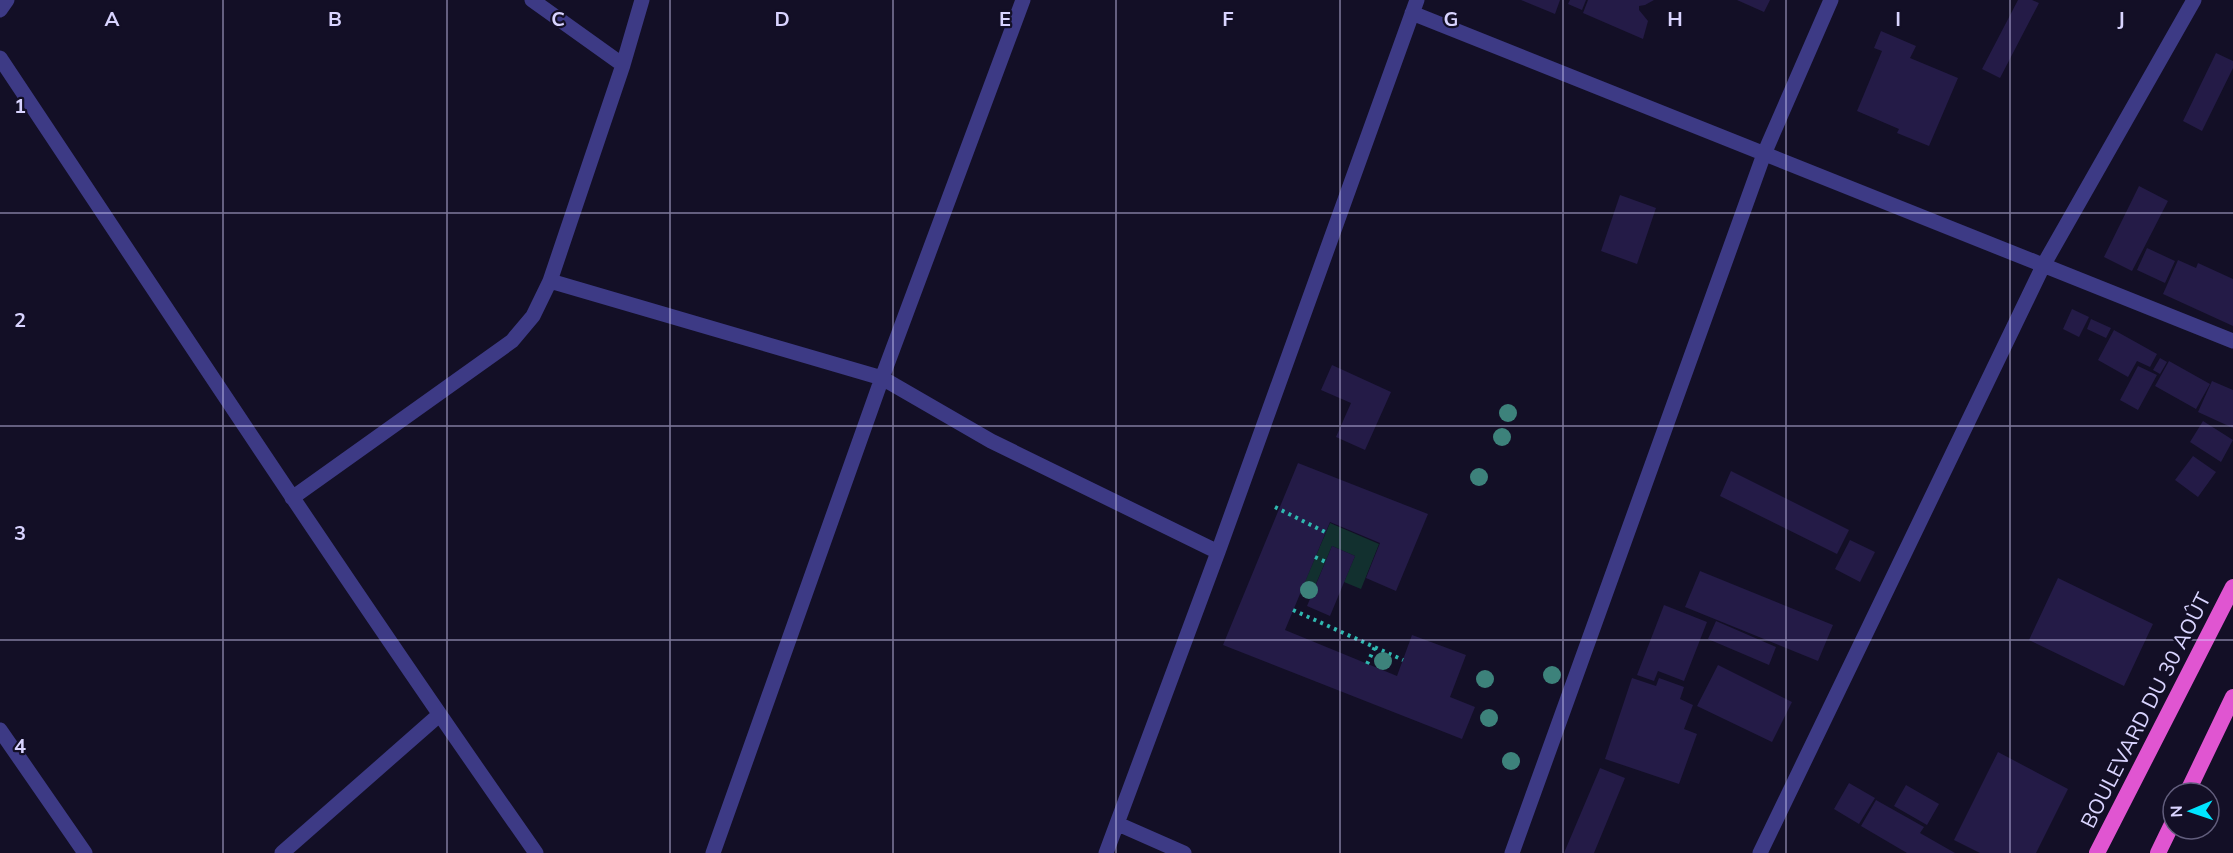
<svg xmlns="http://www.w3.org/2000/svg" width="2233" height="853" font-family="Mulish,sans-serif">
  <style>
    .green { fill: #12302f }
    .building { fill: #241b47 }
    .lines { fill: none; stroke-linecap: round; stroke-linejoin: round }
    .path { stroke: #2fb8b0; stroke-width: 4; stroke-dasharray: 3 4.5; stroke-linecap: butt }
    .minor { stroke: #3d3a85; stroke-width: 15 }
    .tertiary { stroke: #3d3a85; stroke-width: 15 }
    .trunk { stroke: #e055d1; stroke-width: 16 }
    .tree { fill: #3d827b }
    .grid { fill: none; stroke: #d9d4ff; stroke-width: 1.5; stroke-opacity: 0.55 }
    .labels { text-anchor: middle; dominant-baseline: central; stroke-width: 4.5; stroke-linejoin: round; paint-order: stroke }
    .street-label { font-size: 21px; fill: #d9d4ff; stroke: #130f26 }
    .grid-label { font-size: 20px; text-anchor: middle; font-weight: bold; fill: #d9d4ff; stroke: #130f26; stroke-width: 4.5; stroke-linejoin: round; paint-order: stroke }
  </style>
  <rect width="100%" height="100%" fill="#130f26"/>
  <path class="green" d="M1330 523 1379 544 1361 589 1344 582 1355 556 1332 546 1310 598 1300 593Z"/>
  <path class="building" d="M1521 0H1560L1555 14Z
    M1570 0H1586L1582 10 1568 4Z
    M1588 0H1654L1645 5 1639 6V10L1648 21 1643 39 1583 13Z
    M1737 0H1770L1764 12Z
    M2018 0H2032L2039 3 2000 78 1982 69Z
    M1881 31 1916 46 1910 58 1958 78 1929 146 1897 133 1899 129 1857 111 1882 51 1874 48Z
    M2216 53 2233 61V68L2202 131 2183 121Z
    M2139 186 2168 201 2132 271 2104 257Z
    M1620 195 1656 208 1637 264 1601 251Z
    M2147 248 2175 261 2165 283 2137 270Z
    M2178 260 2196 268 2198 263 2233 279V326L2163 294Z
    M2072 309 2089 317 2079 337 2063 329Z
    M2091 319 2111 328 2106 338 2087 329Z
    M2114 330 2157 354 2150 367 2137 361 2128 377 2098 360Z
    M2160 358 2167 362 2160 374 2153 370Z
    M2169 361 2210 384 2196 409 2155 386Z
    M1332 365 1391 392 1365 450 1336 437 1351 403 1321 390Z
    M2138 366 2157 375 2138 410 2120 400Z
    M2212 381 2233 390V428L2198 412Z
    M2203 421 2233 440 2221 462 2190 442Z
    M2193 456 2216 472 2198 497 2175 480Z
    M1298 463 1428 514 1396 591 1366 578 1380 543 1330 522 1285 630 1397 676 1412 635 1466 655 1450 697 1475 707 1462 739 1223 645Z
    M1731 471 1849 530 1837 554 1720 496Z
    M1850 540 1875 552 1860 582 1835 569Z
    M1332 546 1355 556 1330 616 1307 606Z
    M1700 571 1833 625 1818 661 1685 607Z
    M2058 578 2153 624 2124 686 2029 640Z
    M1664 605 1707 622 1684 681 1658 671 1654 681 1637 675Z
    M1716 621 1776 647 1769 665 1708 639Z
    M1718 665 1792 702 1772 742 1697 706Z
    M1632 678 1656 686 1659 678 1684 687 1680 699 1693 705 1684 729 1697 734 1679 784 1605 759Z
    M1998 752 2068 789 2036 853H1980L1954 840Z
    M1600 768 1625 778 1594 853H1564Z
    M1849 783 1875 798 1859 824 1834 809Z
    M1906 785 1939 804 1927 825 1894 806Z
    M1876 800 1924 827 1920 833 1955 853H1907L1861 826Z"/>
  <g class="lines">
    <path class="path" d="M1275 507 1325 532
      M1315 557 1326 562
      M1293 610 1403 660
      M1367 664 1375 647"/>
    <path class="minor" d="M532 0 623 65
      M0 10 7 0
      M1412 13 2233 341
      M0 58C177 324 352 591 536 853
      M550 281 882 378 991 441 1218 552
      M292 498 512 341 533 316 550 281 623 65 642 0
      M1118 824 1184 853
      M282 853 439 715
      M713 853 882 378 1023 0
      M1106 853 1218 552 1417 0
      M1512 853 1764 154 1831 0
      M1760 853 2044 264 2194 0"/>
    <path class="tertiary" d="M0 730 85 853"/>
    <path class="trunk" d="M2187 793 2233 697
      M2097 853 2233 587
      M2158 853 2173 822"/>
  </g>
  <g class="tree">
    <circle cx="1508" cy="413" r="9"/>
    <circle cx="1502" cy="437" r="9"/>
    <circle cx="1479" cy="477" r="9"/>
    <circle cx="1309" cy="590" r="9"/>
    <circle cx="1383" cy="661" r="9"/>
    <circle cx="1552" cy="675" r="9"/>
    <circle cx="1485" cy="679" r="9"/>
    <circle cx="1489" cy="718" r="9"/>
    <circle cx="1511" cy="761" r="9"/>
  </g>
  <path class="grid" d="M223 0V853M447 0V853M670 0V853M893 0V853M1116 0V853M1340 0V853M1563 0V853M1786 0V853M2010 0V853M0 213H2233M0 426H2233M0 640H2233"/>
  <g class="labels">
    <g class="street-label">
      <text transform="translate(2145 710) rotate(-63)">BOULEVARD DU 30 AOÛT</text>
    </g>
  </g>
  <g class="grid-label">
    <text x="112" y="26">A</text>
    <text x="335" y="26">B</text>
    <text x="558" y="26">C</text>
    <text x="782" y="26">D</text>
    <text x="1005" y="26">E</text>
    <text x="1228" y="26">F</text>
    <text x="1451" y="26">G</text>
    <text x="1675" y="26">H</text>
    <text x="1898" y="26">I</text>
    <text x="2121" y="26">J</text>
    <text x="20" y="113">1</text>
    <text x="20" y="327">2</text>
    <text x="20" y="540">3</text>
    <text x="20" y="753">4</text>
  </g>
  <g transform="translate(2191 811) rotate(268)"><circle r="28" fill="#130f26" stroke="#625e7d" stroke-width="1.5"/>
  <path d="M0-4.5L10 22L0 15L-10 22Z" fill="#00e5ff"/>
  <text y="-9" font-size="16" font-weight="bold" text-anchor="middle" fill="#d9d4ff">N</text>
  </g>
</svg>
